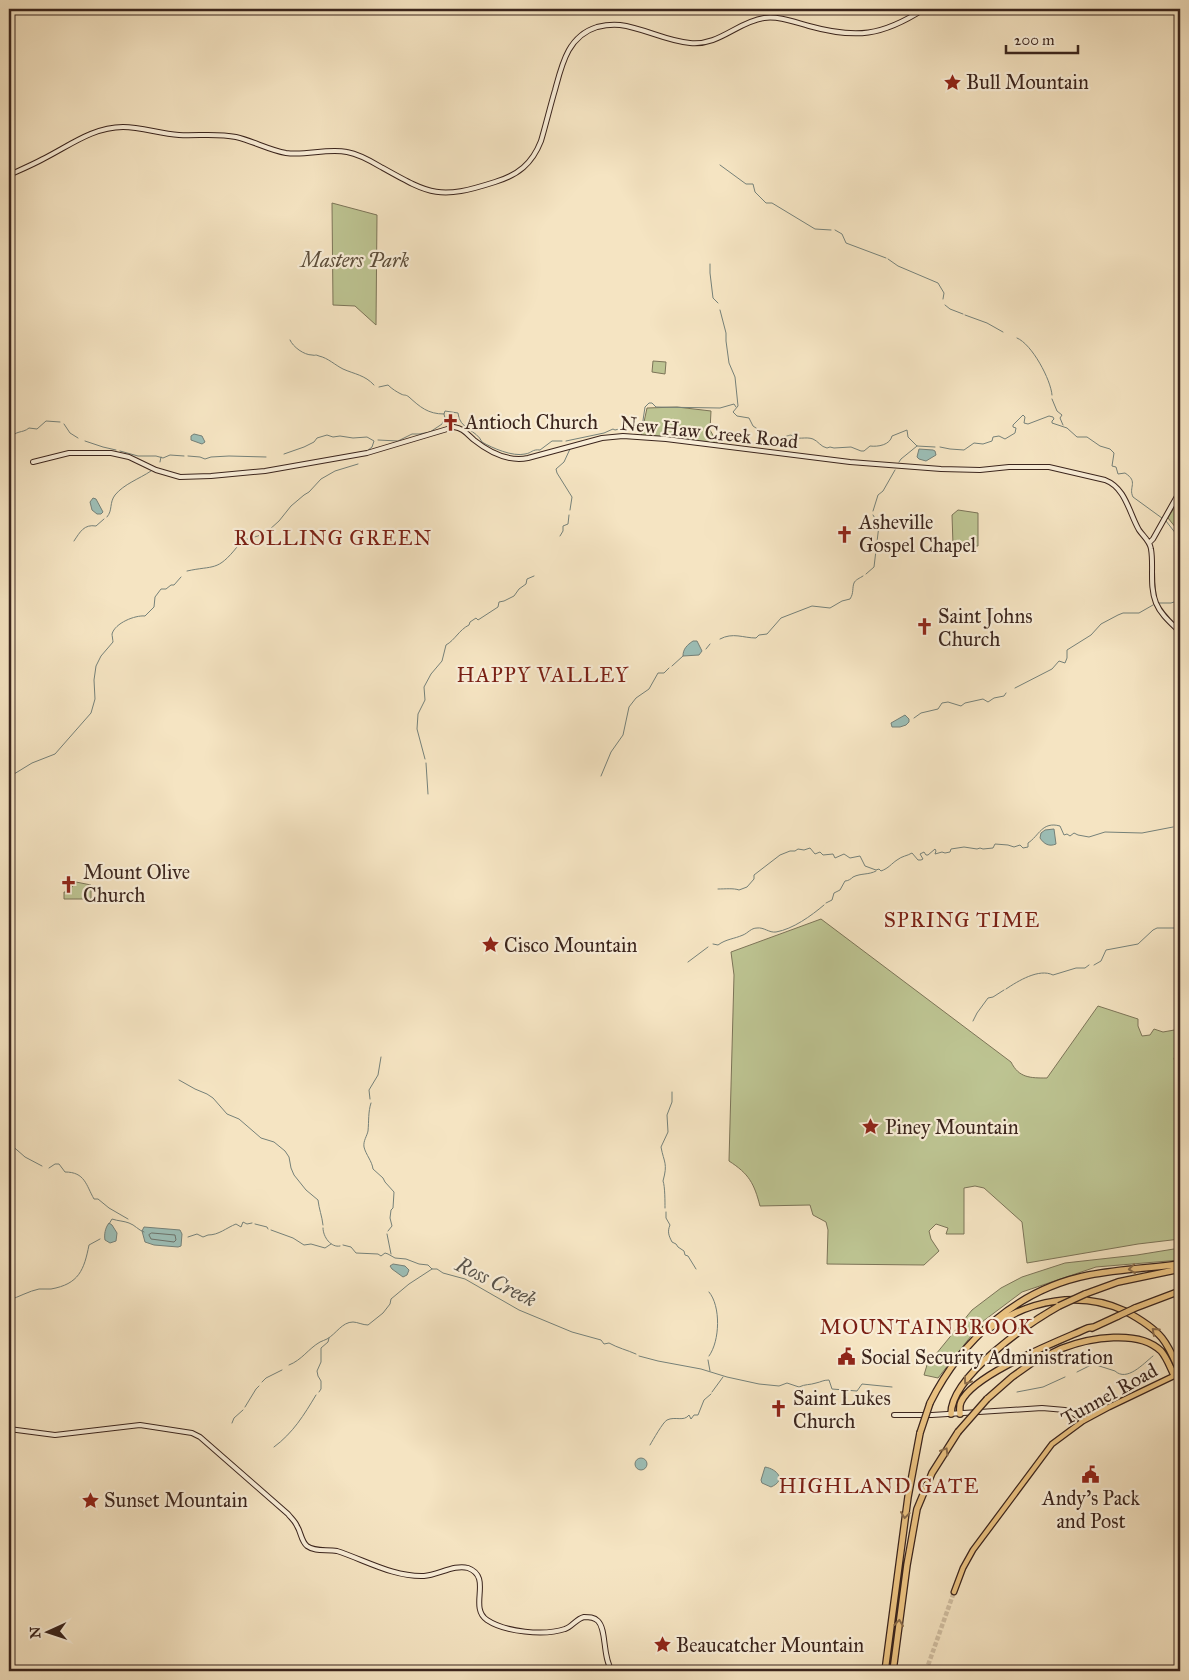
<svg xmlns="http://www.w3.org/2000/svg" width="1189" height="1680" font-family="'IM FELL Great Primer',serif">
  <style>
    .green { fill: #bdc492; stroke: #7c7458 }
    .water { fill: #9cbeb6; stroke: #758179 }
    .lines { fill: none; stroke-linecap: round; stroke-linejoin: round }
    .shore { stroke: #6c726a; stroke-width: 1 }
    .stream { stroke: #758179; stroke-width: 1 }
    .primary-tunnel { stroke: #d0bea1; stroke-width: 4.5; stroke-dasharray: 4.5 2; stroke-linecap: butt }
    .secondary-casing { stroke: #3b251d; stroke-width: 6 }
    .primary-casing { stroke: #3b251d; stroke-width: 7 }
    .highway-casing { stroke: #3b251d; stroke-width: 8 }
    .secondary { stroke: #f8edd7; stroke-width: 4 }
    .primary { stroke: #eac281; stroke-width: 4.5 }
    .highway { stroke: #eac281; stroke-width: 5.5 }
    .highway-bridge-casing { stroke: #3b251d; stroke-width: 8; stroke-linecap: butt }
    .highway-bridge { stroke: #eac281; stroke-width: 5.5 }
    .oneway { stroke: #8a6c4a }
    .labels { text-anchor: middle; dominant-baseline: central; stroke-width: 4.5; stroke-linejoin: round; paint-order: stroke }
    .poi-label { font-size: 20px; fill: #3b251d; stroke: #f8edd7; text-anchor: start }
    .park-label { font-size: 20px; font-style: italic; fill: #5c4d3a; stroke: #f8edd7 }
    .street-label { font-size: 20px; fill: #3b251d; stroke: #f8edd7 }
    .neighbourhood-label { font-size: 21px; letter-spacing: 1px; fill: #7a1f14; stroke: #f8edd7 }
    .water-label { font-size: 21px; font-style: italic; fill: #58534b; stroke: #f8edd7 }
  </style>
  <rect width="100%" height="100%" fill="#f5e4c2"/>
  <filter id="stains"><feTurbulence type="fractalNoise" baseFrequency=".004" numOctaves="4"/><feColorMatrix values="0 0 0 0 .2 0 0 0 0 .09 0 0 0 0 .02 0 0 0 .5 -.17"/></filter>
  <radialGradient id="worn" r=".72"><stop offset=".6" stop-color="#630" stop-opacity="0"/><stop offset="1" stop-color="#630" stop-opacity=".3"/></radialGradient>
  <path class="green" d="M332 203 377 215 376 325 355 306 333 305Z
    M653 361 666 362 665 374 652 372Z
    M677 407 711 411 710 430 718 444 641 436 647 408Z
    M1180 498V533L1168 518Z
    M958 510 978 513V546L953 545 952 515Z
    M76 882 91 885V899H64V892H68Z
    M821 919 1011 1062C1019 1078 1030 1078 1047 1078L1098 1006 1138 1019V1026L1142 1036 1150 1035 1154 1029 1163 1032 1180 1029V1051L1174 1058 1175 1063 1180 1064V1239L1138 1244 1027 1263 1022 1222 984 1188 975 1186 964 1188V1234H946L948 1228 936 1224 929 1231 931 1239 939 1251 924 1265 827 1264 828 1230 826 1222 813 1215 810 1205 760 1206C754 1183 749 1174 729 1161L734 975 731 952Z
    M1180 1248V1260L1096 1267 1022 1292 982 1322 938 1378 924 1375 927 1365 972 1310 1001 1288 1022 1277 1065 1263 1137 1255Z"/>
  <path class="water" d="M194 434 202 436 205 442 202 444 191 440V436Z
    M919 449 933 450 935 451 936 455 926 461 919 459 917 457Z
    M93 498 96 499 103 512 101 514H97L92 510 90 502Z
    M693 641H697L702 651 699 655 683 656C683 649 687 645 693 641Z
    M905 715 909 719V722L906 725 900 727H892L891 723Z
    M1054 829 1056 844C1049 847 1044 844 1040 838L1041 833 1045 830Z
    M109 1223 112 1225 117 1233 116 1241 110 1243 105 1240C104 1235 105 1228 109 1223Z
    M144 1227 180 1230 182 1234 181 1246 178 1247 154 1245 145 1242 142 1231Z
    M393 1264 405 1266 409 1270 407 1275 403 1277 392 1269 390 1266Z
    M635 1464a6 6 0 1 1 12 0a6 6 0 1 1-12 0Z
    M765 1467C777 1469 787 1480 771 1487L762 1483 761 1480Z"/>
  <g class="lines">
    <path class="shore" d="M152 1233 175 1235 176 1240 174 1242 151 1239 149 1235Z"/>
    <path class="stream" d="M720 165 746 184H753L755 192 766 203H772L815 229 831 230
      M835 230 842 234 846 243 886 258
      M888 259 898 266 938 283 944 293 943 299
      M710 264V273L713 298 718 303
      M945 305 950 309 963 314
      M720 310 726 333V341L729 363 735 377 738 406 733 412 737 416 749 418 753 426 759 430H762C764 432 766 434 768 436 774 444 784 436 791 435 798 441 805 436 813 439 818 441 821 447 827 448L830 447 834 448 851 447 861 451H864L870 446C878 447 890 445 892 436L907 430 908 437 917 446 935 447
      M965 315 987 323 1003 332
      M1017 338C1032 344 1051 380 1052 395
      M290 340C293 347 304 355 312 355 316 356 315 354 319 356 328 358 335 365 343 369 354 374 365 375 374 385
      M379 387 388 385C392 389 397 392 401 394 405 396 405 394 409 397 420 407 428 414 444 414L445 411 458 413C459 429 477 430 482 442 492 448 513 457 525 454 532 453 532 449 540 450L552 441H562
      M1052 399 1057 411 1062 415 1060 418 1063 425
      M64 424 70 433 78 438
      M9 440C16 429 22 434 29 428L37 429 46 421 60 422
      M378 440 398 441 412 434H419L430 432 442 424 445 418 444 414
      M85 441 103 447 116 450
      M566 441 604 433 613 429 615 430 632 426 642 427 645 407 649 403H652L656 407 720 408 734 404 736 407
      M940 447 950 449 964 450 974 443 983 444 992 441 993 437 999 436 1005 439 1015 433 1016 428 1013 427V425L1023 415 1025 417 1024 423 1028 424 1049 416 1053 417 1054 419 1052 421V423L1067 428 1077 437H1087L1100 446 1110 449 1114 453 1112 466 1116 467 1118 474 1125 473C1139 482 1128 487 1133 497L1166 521 1180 539
      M570 449 564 462 556 469 557 473 572 497 570 510
      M120 451 138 456H156L163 458 170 455 184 456
      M284 454 304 447 314 442 317 438 327 435 333 437 340 436 353 438 367 437 374 441 372 447 367 451
      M188 456 200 457 205 459 211 457 229 456 266 457
      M160 462 161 457
      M899 462 901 459 917 446
      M873 511 878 495 883 491 895 470
      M107 517C113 510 109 503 115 495 124 484 139 479 151 471
      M560 536 563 531V526L568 524 569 515
      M74 541C80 532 84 524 96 526L104 519
      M240 541 258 536 269 530 279 521 291 506 304 495 309 492 321 479 335 471 358 464
      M187 571C214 565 217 572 237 547
      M866 574 874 567 879 525 873 515
      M1159 603H1171L1180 600
      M720 639C733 632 743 638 756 638L759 635 767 634 781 618 812 606 830 608 842 601 850 599C854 593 852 588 854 583 855 580 860 578 863 576
      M706 649 710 644
      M672 666 683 656
      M1015 688 1052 669 1059 661 1065 663 1067 658V650L1091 635 1101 624 1118 615 1123 613H1139L1153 605
      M914 718 921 713 938 709 942 703 948 702 961 706 965 703 983 699 988 702 994 698 1004 696 1006 693
      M425 759 417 729 418 714 425 700 424 687 431 674 442 661 446 645C455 640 459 630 469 625L470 622 476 618 478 620 498 607 499 602 504 601 514 596 519 589 526 584 527 579 534 576
      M426 763 428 794
      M14 774 32 763 55 754 91 713 95 699 94 680 96 666 101 656 113 642C113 641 112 635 112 634 115 623 135 615 145 616L154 607 155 597 161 589H166L171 585H174L181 577
      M601 776 611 752 623 735 629 707 636 698 649 689 658 673H664L669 668
      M1178 826H1180
      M718 889C725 889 734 888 739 890L747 887 754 879V875L780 855 790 851H795L798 849 804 850 810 848 815 854 820 852 823 855 833 854 835 858 844 854 850 858 860 856 865 866 876 870 879 869 881 871C889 868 891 864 897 860 902 856 907 856 912 853L918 860H921L923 859 920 854 924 852 926 855H928L935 849 936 851 935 854 942 852 945 853 950 852 951 849 964 847 977 849 980 848 983 849 993 848 995 844 1008 845 1014 847 1020 845 1023 848 1028 847V843C1039 836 1042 821 1060 826L1064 835 1067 834 1070 836 1074 833 1078 835 1089 837 1105 832 1142 833 1173 827
      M826 903 832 900 834 893 840 890 845 881C848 881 851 879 853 877 861 873 869 875 876 871
      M713 944 718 945C726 939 734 939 743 935 748 933 751 928 757 928 764 927 769 933 776 932 793 929 811 916 824 905
      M688 962 708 947
      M1094 965 1101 961 1106 950 1138 944 1153 930 1157 928H1180
      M1006 989C1018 981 1039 968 1053 975L1076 968H1085L1089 965
      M973 1021 977 1013 988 998 993 997 1004 990
      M179 1080 195 1089 207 1094 213 1098 227 1114 239 1119 261 1138 274 1142 285 1151 289 1157 291 1168 294 1175 306 1190 318 1200C319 1209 322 1216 323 1225
      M370 1099 369 1090 378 1075 381 1057
      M371 1103C368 1112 369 1121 368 1131 367 1136 363 1141 364 1147 366 1155 372 1161 373 1169L383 1178 385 1182 394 1192 393 1208 391 1210 390 1218 392 1226 388 1231
      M9 1143 25 1157 42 1166
      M49 1168 55 1164H59L65 1172C85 1172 86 1185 94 1199H98L109 1208 128 1219
      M665 1208C665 1202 665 1186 663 1181 668 1163 664 1163 661 1147L668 1132 667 1115 672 1102V1092
      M666 1212V1218L670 1225C667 1232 669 1236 672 1242L676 1244 678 1247 684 1251 685 1255 688 1256 696 1269
      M109 1224 112 1219C118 1221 124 1221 129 1223 135 1225 138 1230 144 1232
      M255 1224 267 1227 268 1229
      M323 1228C323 1237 331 1248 340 1246
      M271 1230 293 1238 304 1245 311 1244 325 1248 331 1244
      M387 1234 391 1254
      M188 1237 197 1234 203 1237 208 1235C219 1235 226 1228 236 1224L241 1227 243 1222 247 1224 252 1223
      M343 1245 351 1247 356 1253 378 1254 381 1256 385 1253 388 1254 395 1258 406 1259 419 1264 428 1265 432 1269H437L443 1273 465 1279 519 1310 572 1332 601 1340 604 1344 609 1343C618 1348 627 1350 636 1354
      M709 1292C721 1306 720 1341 709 1356
      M9 1300C19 1297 29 1291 39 1289 43 1289 47 1289 51 1289 79 1284 84 1270 89 1245L100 1239
      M1177 1343 1180 1341
      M639 1356 658 1361 701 1369 727 1377 759 1384 779 1386 787 1383 799 1387C805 1384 810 1385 816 1383 821 1382 823 1380 829 1380L832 1389 857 1391 862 1384 892 1387
      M708 1360 710 1371
      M289 1365C302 1360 308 1349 320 1342 322 1341 325 1340 327 1339 336 1334 342 1322 353 1322 357 1322 363 1325 368 1325L383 1313 390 1304 391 1299 409 1284 432 1269
      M1077 1372 1093 1364 1115 1371C1127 1382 1143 1364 1153 1356
      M262 1382 266 1378 282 1370
      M319 1392 321 1389V1381L318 1376 317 1371 321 1362V1348L328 1342 329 1338
      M712 1392 723 1377
      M1017 1392 1043 1387 1065 1377
      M245 1407 256 1389 259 1386
      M232 1423 234 1418 243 1410
      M650 1445C653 1440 663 1422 667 1420 675 1416 684 1422 689 1415L691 1419 694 1415H698L704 1400 711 1394
      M274 1447C293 1433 304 1415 316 1395"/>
    <path class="primary-tunnel" d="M926 1671 954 1592"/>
    <defs>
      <path id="secondary" d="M9 175C20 170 32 165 43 159 69 146 93 127 123 127 142 127 160 134 179 135 198 136 217 133 236 137 253 141 269 150 286 153 306 156 327 148 347 152 359 154 371 161 381 167 431 195 439 200 495 182 518 175 532 164 541 141 546 124 550 107 555 90 562 64 568 36 597 27 605 25 612 24 620 25 644 28 666 41 690 43 719 46 737 22 764 18 779 16 794 22 809 26 856 39 882 36 924 9
        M33 462 69 453H111L129 457 156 470 180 477 211 476 265 471 367 453 454 427C463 428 467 434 474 440 489 452 508 462 528 458L602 438 623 436 666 439 850 462 941 469 980 470 1009 467H1049L1105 480C1126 488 1129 513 1139 530 1143 536 1150 541 1151 549 1154 566 1149 586 1156 603 1161 615 1171 623 1180 632
        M1149 543 1153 539 1180 491
        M894 1415H932L1042 1408 1065 1410 1074 1414 1083 1421
        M9 1429 55 1435 140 1425 192 1433 200 1437 288 1514C291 1518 295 1521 297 1526 301 1532 301 1541 307 1546 315 1552 327 1549 337 1551 365 1560 393 1577 424 1576 438 1575 455 1564 468 1568 493 1577 468 1607 487 1620 505 1632 544 1636 565 1629 572 1627 576 1619 584 1617 589 1617 594 1617 598 1621 607 1630 602 1656 612 1671"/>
      <path id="primary" d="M954 1592 963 1568 973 1550 1052 1444 1083 1421 1109 1407 1180 1373"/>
      <path id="highway" d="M1085 1294 1118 1282 1180 1269
        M1135 1308 1180 1291
        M990 1328C1029 1300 1080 1290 1125 1311 1138 1318 1152 1326 1162 1338 1170 1348 1175 1361 1180 1372
        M1092 1328 1118 1316
        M1035 1361C1044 1358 1053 1352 1063 1348 1089 1338 1139 1329 1161 1351 1167 1358 1170 1367 1174 1375
        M987 1399 1012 1377 1036 1360
        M930 1403C962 1339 1018 1289 1089 1275 1119 1269 1150 1268 1180 1264
        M951 1414C951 1376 1029 1323 1059 1306
        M960 1414C960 1410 959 1406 961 1402 973 1374 1059 1341 1088 1328L1094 1327
        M885 1671 908 1497 920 1433
        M893 1671 907 1565 917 1509 932 1473 958 1432"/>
    </defs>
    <use href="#secondary" class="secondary-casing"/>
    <use href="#primary" class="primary-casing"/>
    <use href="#highway" class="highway-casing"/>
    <use href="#secondary" class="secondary"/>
    <use href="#primary" class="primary"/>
    <use href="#highway" class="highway"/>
    <defs>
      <path id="highway-bridge" d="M1059 1306 1085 1294
        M1118 1316 1135 1308
        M958 1432 987 1399
        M920 1433 930 1403"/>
    </defs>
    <use href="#highway-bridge" class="highway-bridge-casing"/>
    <use href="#highway-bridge" class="highway-bridge"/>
  </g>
  <defs><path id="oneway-chevron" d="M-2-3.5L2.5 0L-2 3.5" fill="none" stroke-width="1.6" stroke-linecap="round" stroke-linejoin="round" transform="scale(1.25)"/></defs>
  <g class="oneway">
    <use href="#oneway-chevron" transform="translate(1132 1269) rotate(174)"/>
    <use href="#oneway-chevron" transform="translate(1155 1331) rotate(-138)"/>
    <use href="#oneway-chevron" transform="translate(967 1381) rotate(126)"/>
    <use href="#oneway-chevron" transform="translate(945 1451) rotate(-59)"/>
    <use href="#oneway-chevron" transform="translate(905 1515) rotate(97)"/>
    <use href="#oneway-chevron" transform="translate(899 1623) rotate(-83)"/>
  </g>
  <defs>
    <symbol id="sight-bare" viewBox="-9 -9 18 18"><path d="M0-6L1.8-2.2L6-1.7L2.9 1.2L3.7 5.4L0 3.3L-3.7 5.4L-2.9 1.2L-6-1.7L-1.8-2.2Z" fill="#8f2418" stroke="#f8edd7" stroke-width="2.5" paint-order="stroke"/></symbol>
    <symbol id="church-bare" viewBox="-9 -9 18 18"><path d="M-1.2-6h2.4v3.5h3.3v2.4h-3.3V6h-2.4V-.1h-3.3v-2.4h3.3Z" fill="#8f2418" stroke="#f8edd7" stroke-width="2.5" paint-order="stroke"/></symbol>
    <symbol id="civic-bare" viewBox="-9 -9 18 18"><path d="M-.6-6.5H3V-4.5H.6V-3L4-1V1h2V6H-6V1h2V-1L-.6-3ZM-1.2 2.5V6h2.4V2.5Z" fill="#8f2418" stroke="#f8edd7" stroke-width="2.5" paint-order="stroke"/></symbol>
  </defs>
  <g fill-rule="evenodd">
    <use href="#sight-bare" x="940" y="70" width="25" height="25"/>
    <use href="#church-bare" x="438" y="410" width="25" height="25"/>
    <use href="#church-bare" x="832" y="522" width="25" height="25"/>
    <use href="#church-bare" x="912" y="614" width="25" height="25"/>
    <use href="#church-bare" x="56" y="872" width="25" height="25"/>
    <use href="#sight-bare" x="478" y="932" width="25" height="25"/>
    <use href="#sight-bare" x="858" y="1114" width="25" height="25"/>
    <use href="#civic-bare" x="834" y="1344" width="25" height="25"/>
    <use href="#church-bare" x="766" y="1396" width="25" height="25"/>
    <use href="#civic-bare" x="1078" y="1462" width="25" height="25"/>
    <use href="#sight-bare" x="78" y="1488" width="25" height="25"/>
    <use href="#sight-bare" x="650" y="1632" width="25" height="25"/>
  </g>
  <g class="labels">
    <g class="poi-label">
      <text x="966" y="82">Bull Mountain</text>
      <text x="465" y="422">Antioch Church</text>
      <text x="859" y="522">Asheville<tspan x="859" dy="23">Gospel Chapel</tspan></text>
      <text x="938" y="616">Saint Johns<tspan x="938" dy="23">Church</tspan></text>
      <text x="83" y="872">Mount Olive<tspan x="83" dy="23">Church</tspan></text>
      <text x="504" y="945">Cisco Mountain</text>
      <text x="885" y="1127">Piney Mountain</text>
      <text x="861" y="1357">Social Security Administration</text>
      <text x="793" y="1398">Saint Lukes<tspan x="793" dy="23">Church</tspan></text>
      <text x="1091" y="1498" text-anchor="middle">Andy's Pack<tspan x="1091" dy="23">and Post</tspan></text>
      <text x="104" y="1500">Sunset Mountain</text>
      <text x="676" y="1645">Beaucatcher Mountain</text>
    </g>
    <g class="park-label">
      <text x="355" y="260">Masters Park</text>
    </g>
    <g class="street-label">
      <text transform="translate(709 432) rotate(6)">New Haw Creek Road</text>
      <text transform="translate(1109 1394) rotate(-29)">Tunnel Road</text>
    </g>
    <g class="neighbourhood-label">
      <text x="333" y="538">ROLLING GREEN</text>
      <text x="543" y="675">HAPPY VALLEY</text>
      <text x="962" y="920">SPRING TIME</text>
      <text x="927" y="1327">MOUNTAINBROOK</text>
      <text x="879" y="1486">HIGHLAND GATE</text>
    </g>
    <g class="water-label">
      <text transform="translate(496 1282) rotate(26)">Ross Creek</text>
    </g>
  </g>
  <rect width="1189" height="1680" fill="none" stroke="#f5e4c2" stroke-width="30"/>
  <rect x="10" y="10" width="1169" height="1660" fill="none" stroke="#3b251d" stroke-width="2.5"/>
  <rect x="15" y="15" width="1159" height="1650" fill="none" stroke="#3b251d"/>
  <g transform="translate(48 1632) rotate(267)" stroke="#f8edd7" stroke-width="4" paint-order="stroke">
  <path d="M0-4L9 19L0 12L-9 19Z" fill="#3b251d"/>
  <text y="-8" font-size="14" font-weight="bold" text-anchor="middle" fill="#3b251d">N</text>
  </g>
  <path d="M1006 45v8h72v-8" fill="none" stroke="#3b251d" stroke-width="2.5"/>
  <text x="1014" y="45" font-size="15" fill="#3b251d" stroke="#f8edd7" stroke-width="4" paint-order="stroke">200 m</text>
  <rect width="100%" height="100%" filter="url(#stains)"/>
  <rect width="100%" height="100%" fill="url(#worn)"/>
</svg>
